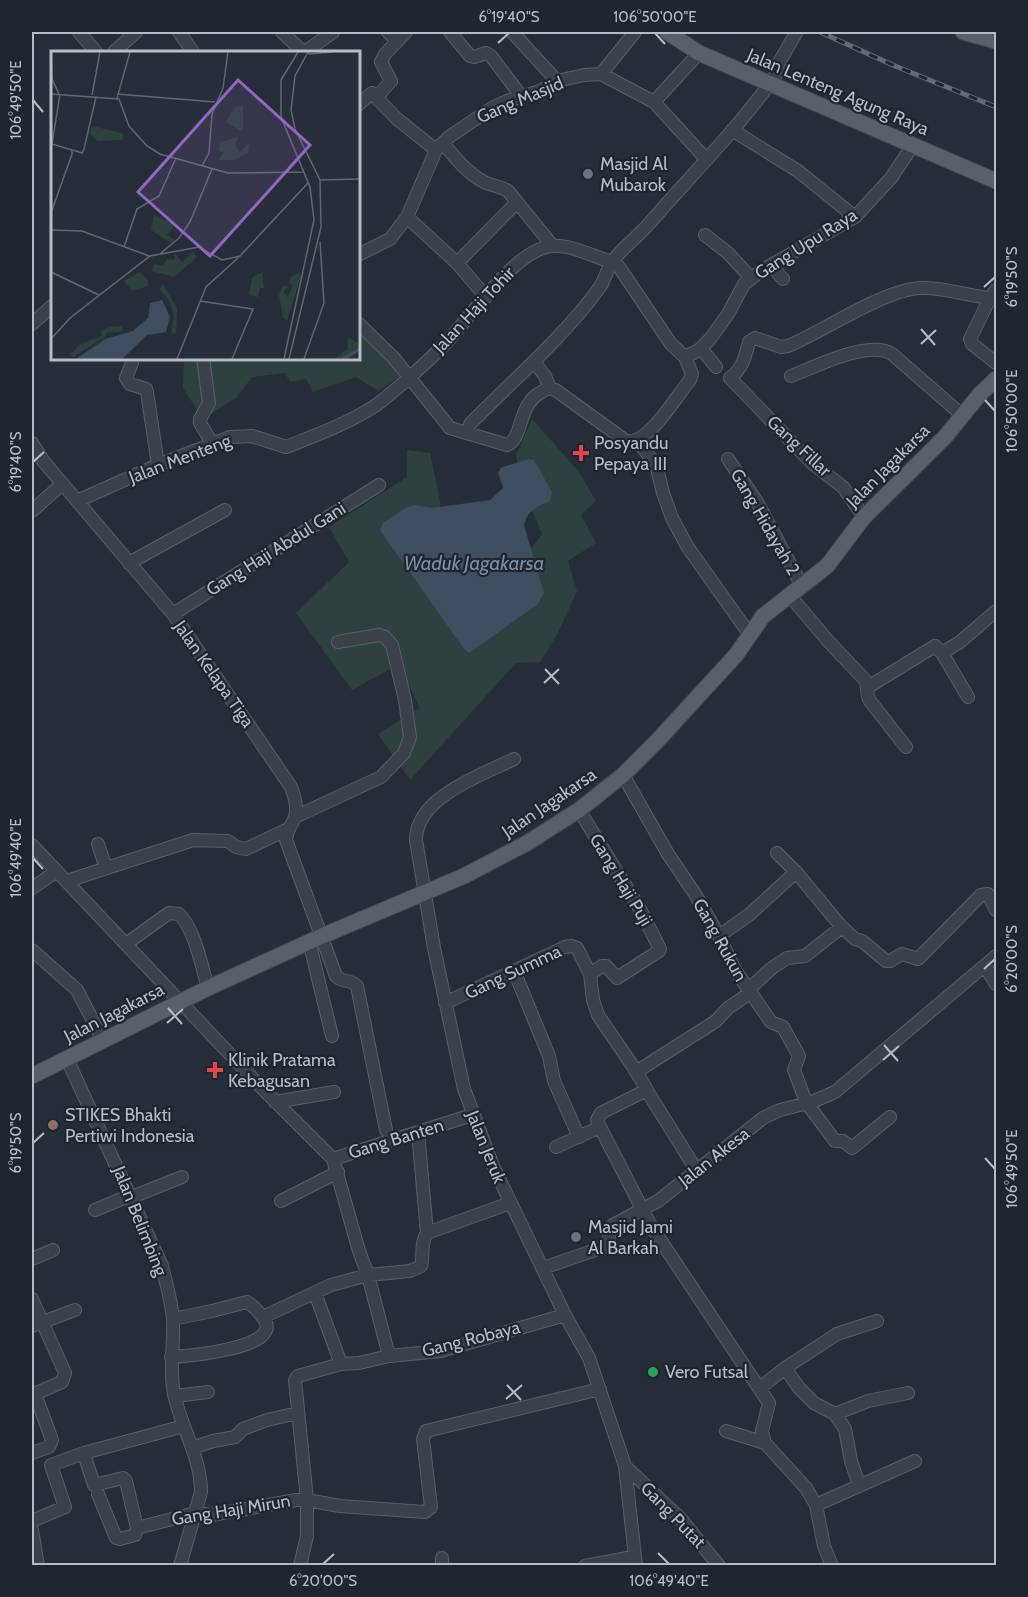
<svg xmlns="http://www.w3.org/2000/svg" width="1028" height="1597" font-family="Cabin,sans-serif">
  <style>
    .green { fill: #2e4040 }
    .water { fill: #3e4e60 }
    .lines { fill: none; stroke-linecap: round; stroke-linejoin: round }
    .minor-casing { stroke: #585f68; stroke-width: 14 }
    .major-casing { stroke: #434a53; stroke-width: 17 }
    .minor { stroke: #3a414a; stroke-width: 12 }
    .major { stroke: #58606a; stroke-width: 15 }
    .rail-casing { stroke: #616a75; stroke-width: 5 }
    .rail { stroke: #1f262f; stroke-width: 3; stroke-dasharray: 9; stroke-linecap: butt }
    .ticks { fill: none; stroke: #b5bcc5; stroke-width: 2 }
    .worship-dot { fill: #6b7280; stroke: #1f262f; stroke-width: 2 }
    .health-dot { fill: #e0444e; stroke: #1f262f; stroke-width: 2 }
    .education-dot { fill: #8d6e63; stroke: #1f262f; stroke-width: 2 }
    .leisure-dot { fill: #2e9e5b; stroke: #1f262f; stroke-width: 2 }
    .labels { text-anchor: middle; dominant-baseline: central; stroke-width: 4.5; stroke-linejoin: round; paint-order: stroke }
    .street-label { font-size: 18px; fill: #b5bcc5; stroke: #1f262f }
    .poi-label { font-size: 18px; fill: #b5bcc5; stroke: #1f262f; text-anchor: start }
    .water-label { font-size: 20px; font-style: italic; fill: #7a8ea5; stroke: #1f262f }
    .inset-river { fill: none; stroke: #3e4e60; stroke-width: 3 }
    .inset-road { fill: none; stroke: #5f6771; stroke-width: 1.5 }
    .view { fill: #9266c1; fill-opacity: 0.15; stroke: #9266c1; stroke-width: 3 }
    .inset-edge { fill: none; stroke: #b5bcc5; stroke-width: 3 }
    .neatline { fill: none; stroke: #b5bcc5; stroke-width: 2 }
    .ticks-label { font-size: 15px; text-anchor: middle; fill: #b5bcc5 }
  </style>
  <rect width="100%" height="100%" fill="#262f39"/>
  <path class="green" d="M359 328 402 374 378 391 356 377 313 392 306 379 290 382 285 373 252 377 237 397 203 419 183 388 184 359 358 358Z
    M532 419 579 472 596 501 581 515 596 543 568 561 577 591 557 635 540 662 516 663 410 780 378 734 420 708 399 664 352 690 296 613 349 562 329 527 407 477V450L430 453 440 501 442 537 526 556 542 534 524 492 516 456Z"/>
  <path class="water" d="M529 459 534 460 552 492 550 501C537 507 527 510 524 525L544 593 538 604 469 653 464 649 380 530 383 523 405 508 414 505 432 508 490 500 503 488 498 472 502 467Z"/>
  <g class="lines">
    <defs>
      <path id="minor" d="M79 32 96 52
        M179 32 193 52
        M282 32 303 52
        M388 32 397 41
        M450 32 470 56 474 57 486 53 491 56 522 97
        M512 32 557 81
        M114 52 136 32
        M305 52 333 32
        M601 74 635 32
        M377 97 391 81 381 62 385 54 406 32
        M654 102 699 53
        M358 105 372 93 397 119 436 150
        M732 130 798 171 855 217
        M443 143C455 158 468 174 486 183 494 186 500 186 508 191L552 245
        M407 217 457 263 486 297
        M705 235 728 253 751 278
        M358 255 390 239 407 217 436 150 449 137 492 108 507 101 540 91 557 81 584 75 601 74 654 102 706 159
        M457 263 517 202
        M771 265 783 279
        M996 290 990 298 970 339 972 344 996 363
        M358 323 393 357 450 428 507 445C526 437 514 400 550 388L557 391 626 441C648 446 677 395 690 380L692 374 685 357
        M32 324 52 306
        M701 348 716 367
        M685 357 699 350 710 339 728 314 744 284 761 271 855 217 891 178 913 145
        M130 358 132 363 126 378 130 384 146 389 147 392 158 465
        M203 358 209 403 200 419V423L212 443
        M534 362 545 376 550 388
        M791 376C815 367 869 339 892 354L962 415
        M470 424C514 379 563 338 600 287 605 279 607 270 612 262L619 267 671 344 685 357
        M635 440 645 450 657 468 663 493 672 518 687 546 750 635
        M32 443 44 462 173 614 291 787C294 795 298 808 295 817 292 827 287 826 286 840L336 976C342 983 351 979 357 986L386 1130
        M728 459 757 502 802 586
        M77 501 158 465 230 437 252 436 286 447C314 436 362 418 384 399 405 382 426 363 445 344 470 318 511 256 546 247 566 241 593 257 612 262 621 249 636 238 647 226 691 175 740 127 778 72L777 66 796 33
        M32 511 62 484
        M864 517 843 487 812 463 730 378C743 368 745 357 749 342L755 338 781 347 788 346C824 331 885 289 921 288 944 287 967 296 990 298
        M129 563 225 510
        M790 596 829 642 866 681 868 697 870 701 906 747
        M173 614 379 485
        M942 653 968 697
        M868 687 935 646 942 653 960 642 996 611
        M514 759C482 775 416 797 416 840L434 948 464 1089 493 1166 565 1315 589 1358 625 1466 636 1566
        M623 775 668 854 695 894 719 936 735 970 771 1022 783 1027 799 1056 794 1070 806 1102 835 1141H843L852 1148 890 1117
        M579 810 640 909 660 949 659 951 617 978 606 966H602L590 974
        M295 817 381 777 404 753 410 737 405 700 392 645 385 637 379 635 338 642
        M98 844 106 868
        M32 845 259 1085 333 1159 359 1251 368 1275 389 1356
        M67 881 193 840 228 841 236 847 246 849 286 830
        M32 888 57 871
        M840 925 855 939 862 941 886 961H890L902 954 918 959 981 895 988 894 996 910
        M719 936 750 914 796 872
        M309 941 332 1036
        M126 944 169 913 179 914C195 929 202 968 208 988
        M32 950 77 990 103 1040
        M985 966 996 984
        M514 971 549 1056 554 1081 579 1137
        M748 990 772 968 787 958 805 956 838 930 840 925 796 872 777 853
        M445 1003 565 947 572 946 577 948 590 974 593 1000 598 1015 632 1065 647 1090 601 1113 597 1120 600 1127 556 1147
        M67 1059 162 1266C166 1283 172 1302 173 1320 174 1345 169 1369 174 1394 181 1427 201 1457 201 1492L180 1566
        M636 1072 716 1021 728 1008 750 993
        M649 1094 697 1171
        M275 1102 334 1092
        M600 1127 651 1226 769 1403 762 1431 765 1443 806 1488 816 1505 824 1546 832 1566
        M418 1132 427 1233
        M333 1159 472 1115
        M132 1197 182 1177
        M281 1201 338 1172
        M95 1210 131 1195
        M32 1259 53 1250
        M543 1268 604 1247C611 1241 607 1232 613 1225L658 1201 763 1118 780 1110 812 1102 835 1092 996 956
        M32 1299 65 1373 62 1382 32 1395
        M263 1317 331 1285 368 1275 410 1271 421 1266C424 1255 420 1243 427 1233L510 1203
        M32 1326 75 1310
        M171 1357C188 1356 284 1348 264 1319 259 1312 254 1306 247 1302L212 1311 173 1319
        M341 1364 359 1363 389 1356 441 1351 565 1315
        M785 1368 799 1388 814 1403 835 1414 845 1429 851 1461 859 1485
        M760 1388 785 1368 837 1334 877 1321
        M175 1396 208 1392
        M835 1414 868 1401 908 1393
        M726 1431 765 1443
        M192 1448 213 1441 235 1437 243 1429 267 1420 298 1413
        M32 1453 49 1447 52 1440 35 1394
        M86 1460 94 1485 123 1478 126 1481 137 1528 195 1513 212 1515 296 1500H307L340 1506 425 1512 431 1507 423 1439 426 1431 600 1389
        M625 1466 681 1519 719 1566
        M98 1494 116 1538 120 1539 135 1535 137 1528
        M816 1505 915 1461
        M32 1521 65 1507 51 1465 84 1453 184 1426
        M32 1530 38 1566
        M300 1566 307 1536V1500L295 1380 298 1376 341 1364 315 1293
        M442 1566V1558
        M585 1566 633 1557"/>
      <path id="major" d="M667 32 699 53 996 181
        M963 32 996 41
        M32 1076 208 988 322 936 464 876 527 843 579 810 623 775 658 740 736 655 763 616 827 566 864 517 945 437 980 394 996 379"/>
    </defs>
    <use href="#minor" class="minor-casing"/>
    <use href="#major" class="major-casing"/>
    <use href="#minor" class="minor"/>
    <use href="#major" class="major"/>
    <defs>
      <path id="rail" d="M820 32 895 66 996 107"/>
    </defs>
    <use href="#rail" class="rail-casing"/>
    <use href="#rail" class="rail"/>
  </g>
  <path class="ticks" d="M655 33 665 44M498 43 509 33M33 100 43 112M984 287 995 277M921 329 935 345M921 344 936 330M985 400 995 411M33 462 44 452M545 669 559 684M544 683 559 669M33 858 43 869M984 969 995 959M168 1008 182 1024M167 1023 183 1009M884 1045 898 1061M883 1060 899 1046M33 1143 44 1133M985 1158 995 1169M507 1385 521 1400M506 1399 522 1385M658 1553 669 1564M323 1564 334 1554"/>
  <g class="worship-dot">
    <circle cx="588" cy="174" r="6"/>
    <circle cx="576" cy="1237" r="6"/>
  </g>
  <g class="health-dot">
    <path d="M578 444h6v6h6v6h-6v6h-6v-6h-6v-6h6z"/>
    <path d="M212 1061h6v6h6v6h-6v6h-6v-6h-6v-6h6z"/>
  </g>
  <circle class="education-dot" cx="53" cy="1125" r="6"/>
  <circle class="leisure-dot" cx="653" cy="1372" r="6"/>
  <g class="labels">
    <g class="street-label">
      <text transform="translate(838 92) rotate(23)">Jalan Lenteng Agung Raya</text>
      <text transform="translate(520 100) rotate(-23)">Gang Masjid</text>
      <text transform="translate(806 244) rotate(-32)">Gang Upu Raya</text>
      <text transform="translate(474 310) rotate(-47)">Jalan Haji Tohir</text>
      <text transform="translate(799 446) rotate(43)">Gang Fillar</text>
      <text transform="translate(180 459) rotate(-21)">Jalan Menteng</text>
      <text transform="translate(888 466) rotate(-45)">Jalan Jagakarsa</text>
      <text transform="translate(765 522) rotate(60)">Gang Hidayah 2</text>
      <text transform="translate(276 549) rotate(-32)">Gang Haji Abdul Gani</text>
      <text transform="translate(214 674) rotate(55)">Jalan Kelapa Tiga</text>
      <text transform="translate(549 803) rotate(-34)">Jalan Jagakarsa</text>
      <text transform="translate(621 880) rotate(59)">Gang Haji Puji</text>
      <text transform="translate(720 940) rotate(61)">Gang Rukun</text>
      <text transform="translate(513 972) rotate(-25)">Gang Summa</text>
      <text transform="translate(114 1013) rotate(-27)">Jalan Jagakarsa</text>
      <text transform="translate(396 1139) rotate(-17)">Gang Banten</text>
      <text transform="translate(486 1147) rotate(68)">Jalan Jeruk</text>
      <text transform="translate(714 1157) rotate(-38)">Jalan Akesa</text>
      <text transform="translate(140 1221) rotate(68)">Jalan Belimbing</text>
      <text transform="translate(471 1339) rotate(-14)">Gang Robaya</text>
      <text transform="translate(231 1510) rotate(-9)">Gang Haji Mirun</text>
      <text transform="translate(673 1515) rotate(46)">Gang Putat</text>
    </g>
    <g class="poi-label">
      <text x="600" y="164">Masjid Al<tspan x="600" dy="21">Mubarok</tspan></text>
      <text x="594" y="443">Posyandu<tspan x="594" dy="21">Pepaya III</tspan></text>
      <text x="228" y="1060">Klinik Pratama<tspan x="228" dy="21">Kebagusan</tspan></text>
      <text x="65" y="1115">STIKES Bhakti<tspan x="65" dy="21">Pertiwi Indonesia</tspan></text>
      <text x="588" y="1227">Masjid Jami<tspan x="588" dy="21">Al Barkah</tspan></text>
      <text x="665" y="1372">Vero Futsal</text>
    </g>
    <g class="water-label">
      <text x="474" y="563">Waduk Jagakarsa</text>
    </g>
  </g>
  <g transform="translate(51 51)">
    <rect width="309" height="309" fill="#262f39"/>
    <path d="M189 55H192V81L175 71 184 56ZM41 75 71 82 73 85 71 89 47 90 39 83ZM187 86 184 95 189 101 198 92 197 102 183 109H167L173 101 168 100 169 91ZM103 164 124 173 116 184 124 189 120 192 100 179ZM142 201 146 206 123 226 101 220 103 213 112 215 116 208 123 209 124 202 131 211ZM89 221 97 229V235L81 240 73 230ZM211 221 213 237H209L207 246 198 244 201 227ZM247 222 250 225 236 270 232 266 228 244 231 235H238L232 241 237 245 242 234 238 233 240 226ZM111 232 126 257 125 283 120 282 123 266 119 251 109 239ZM59 276 71 275 72 280 55 282V285L23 306 19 304 29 293 51 285 50 280ZM297 287 309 293V300L298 308H283L296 299Z" fill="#2e4040"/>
    <path d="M111 249 119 266 115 281 96 284 71 308H25L54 288 82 280 97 267 99 252Z" fill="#3e4e60"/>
    <path class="inset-river" d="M291 308 309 298"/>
    <path class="inset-road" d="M0 1 1 28 8 43M257 3 282 1M0 43 68 48 78 75 96 95 109 103 177 122 252 121M66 43 164 51M41 44 49 1M66 47 79 1M22 99 31 102 33 98 45 46M151 115 158 102 161 63 172 37 177 1M269 129 309 128M0 162 21 103V99L1 93 9 43M0 179 31 180 98 205M73 196 86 158 108 145 125 107M110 202 128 187 139 171 161 118M0 221 48 244M149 250 202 258 181 308M0 288 19 267 99 205 148 196 171 209 189 205 257 132M126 308 155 236 188 206M233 308 263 169 259 136 230 66V29L247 1M238 308 270 176 269 129 244 78 240 59 244 25 257 1M253 308 273 252 269 191"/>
    <path class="view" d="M187 29 259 94 159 205 87 141Z"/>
    <rect width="309" height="309" class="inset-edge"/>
  </g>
  <rect width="1028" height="1597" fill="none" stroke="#1f262f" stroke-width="66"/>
  <rect x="33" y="33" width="962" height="1531" class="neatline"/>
  <g class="ticks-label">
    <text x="509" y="22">6°19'40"S</text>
    <text x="655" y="22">106°50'00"E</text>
    <text transform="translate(16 100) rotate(-90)" y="5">106°49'50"E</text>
    <text transform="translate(1012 277) rotate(-90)" y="5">6°19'50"S</text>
    <text transform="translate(1012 411) rotate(-90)" y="5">106°50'00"E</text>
    <text transform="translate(16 462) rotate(-90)" y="5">6°19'40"S</text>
    <text transform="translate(16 858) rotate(-90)" y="5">106°49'40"E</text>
    <text transform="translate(1012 959) rotate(-90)" y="5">6°20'00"S</text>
    <text transform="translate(16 1143) rotate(-90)" y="5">6°19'50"S</text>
    <text transform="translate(1012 1169) rotate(-90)" y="5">106°49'50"E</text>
    <text x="323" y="1586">6°20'00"S</text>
    <text x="669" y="1586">106°49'40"E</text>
  </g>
</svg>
